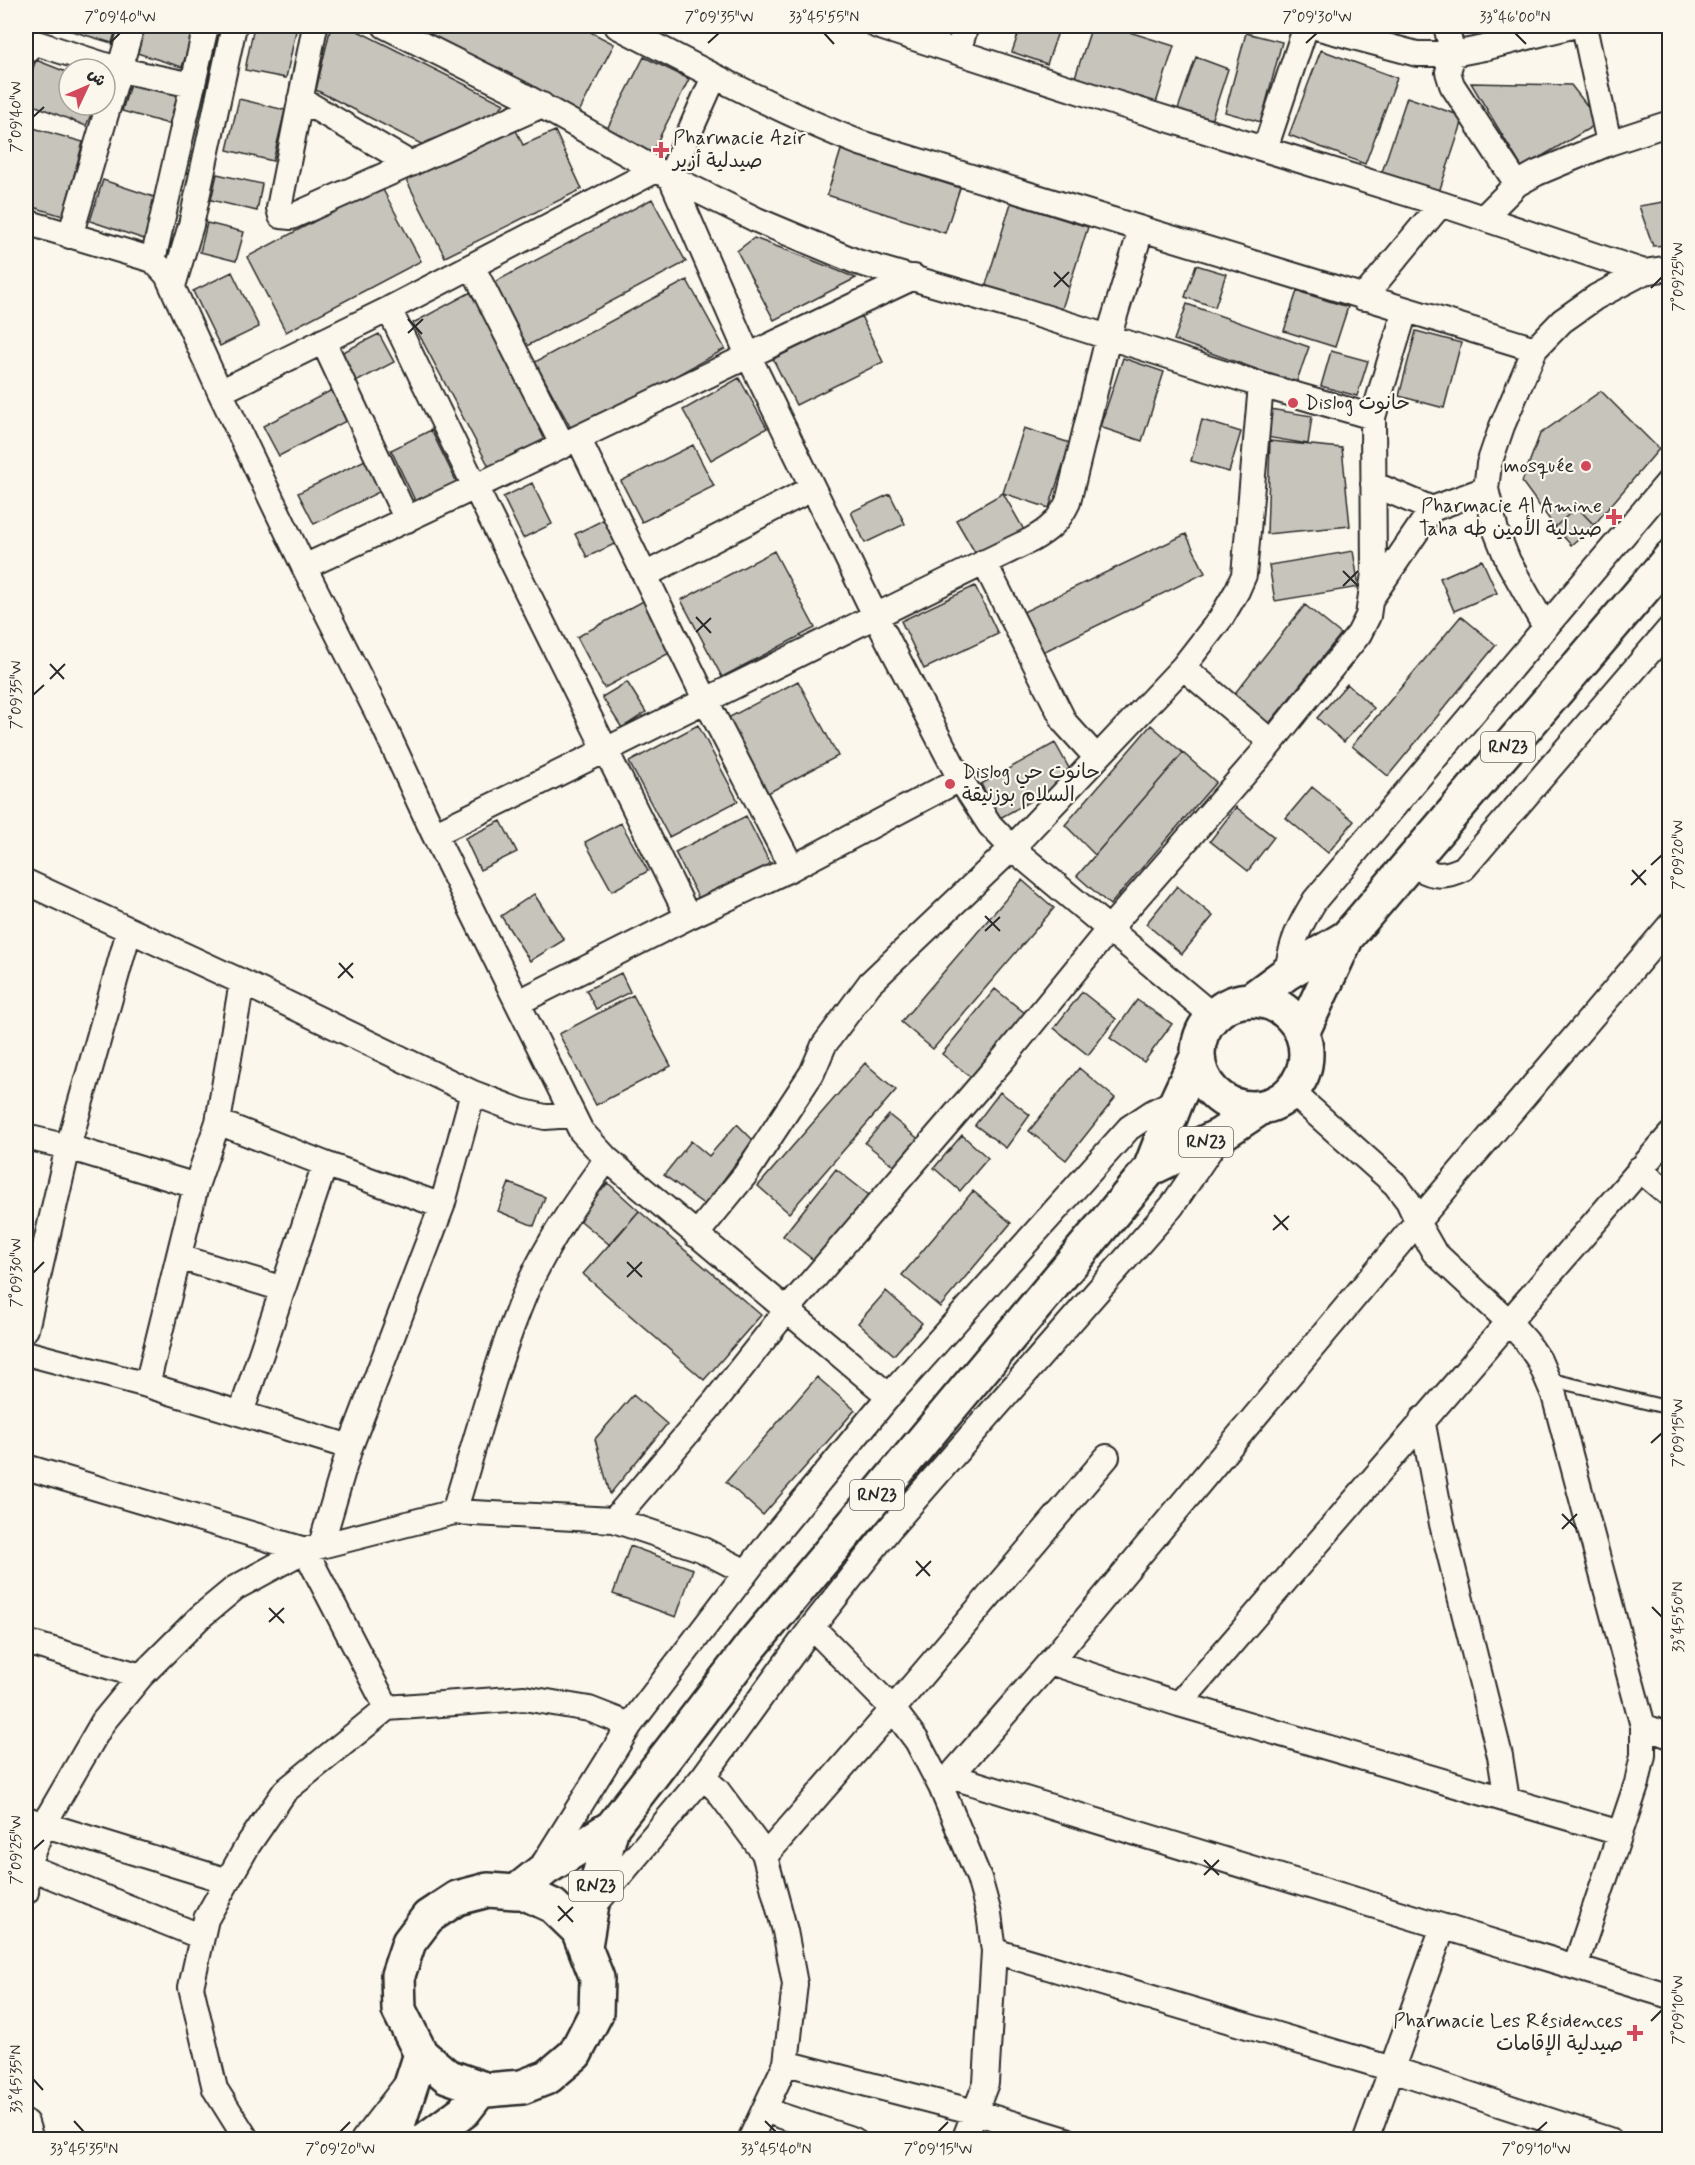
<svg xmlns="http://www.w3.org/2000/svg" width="1695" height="2165" font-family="Mynerve,'Playpen Sans Arabic',sans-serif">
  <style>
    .building { fill: #c7c4bc; stroke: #2b2b2b; stroke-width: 1.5 }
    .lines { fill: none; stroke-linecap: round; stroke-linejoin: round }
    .lane-casing { stroke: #2b2b2b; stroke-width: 16 }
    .street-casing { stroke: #2b2b2b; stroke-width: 28 }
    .primary-casing { stroke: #2b2b2b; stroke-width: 38 }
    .lane { stroke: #fbf7ec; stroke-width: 12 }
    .street { stroke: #fbf7ec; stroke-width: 24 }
    .primary { stroke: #fbf7ec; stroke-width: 33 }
    .ticks { fill: none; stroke: #2b2b2b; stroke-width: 2 }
    .poi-dot { fill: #d1495b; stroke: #fbf7ec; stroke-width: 2 }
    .labels { text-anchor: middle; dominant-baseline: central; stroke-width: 4.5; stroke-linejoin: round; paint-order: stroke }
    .shield { fill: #fbf7ec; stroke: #696865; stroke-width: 1.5 }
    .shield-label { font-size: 18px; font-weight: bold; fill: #2b2b2b }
    .poi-label { font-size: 20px; fill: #2b2b2b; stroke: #fbf7ec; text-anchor: start }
    .neatline { fill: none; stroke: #2b2b2b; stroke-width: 2 }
    .ticks-label { font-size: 15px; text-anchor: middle; fill: #2b2b2b }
  </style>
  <rect width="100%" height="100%" fill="#fbf7ec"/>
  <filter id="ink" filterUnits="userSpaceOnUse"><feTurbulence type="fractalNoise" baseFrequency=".0167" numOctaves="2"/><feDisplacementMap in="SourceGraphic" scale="12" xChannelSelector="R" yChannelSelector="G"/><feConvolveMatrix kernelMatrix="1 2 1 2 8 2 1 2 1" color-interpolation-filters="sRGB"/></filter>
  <g filter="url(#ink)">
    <path class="building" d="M55 26H117L112 43Z
      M146 26H158L192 36 182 67 137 53Z
      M254 26H297L286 78 245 70Z
      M331 26H348L504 104 490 118 427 147 316 90Z
      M415 26H579L614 44 579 112Z
      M1021 26H1060L1047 64 1012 52Z
      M1092 26H1110L1174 46 1156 103 1075 77Z
      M1246 33 1282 42 1261 122 1225 112Z
      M1321 50 1397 78 1365 164 1289 135Z
      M644 57 689 79 651 154 606 131Z
      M1196 57 1228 69 1211 121 1178 109Z
      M36 60 69 73V105H95L86 126 26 102V86Z
      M131 81 178 94 169 124 122 111Z
      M1471 83 1571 85 1600 122 1522 168Z
      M1407 97 1464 117 1438 195 1381 175Z
      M239 99 285 110 273 161 227 150Z
      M26 126 83 142 63 216 26 205Z
      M514 126 523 145 555 131 582 189 445 257 406 179Z
      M841 150 960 188 945 233 827 195Z
      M217 174 262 184 257 211 211 200Z
      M103 180 157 198 144 239 90 221Z
      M381 186 421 261 286 332 247 257Z
      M652 199 686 262 525 347 491 284Z
      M1670 201V245L1653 246 1639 206Z
      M1011 203 1088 227 1061 312 985 288Z
      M207 223 244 232 236 261 200 252Z
      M754 238 802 256 856 278 774 320 737 251Z
      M1196 265 1226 274 1215 307 1185 297Z
      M232 272 259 327 220 346 193 291Z
      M687 280 725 349 573 432 535 362Z
      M1297 291 1348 307 1335 347 1284 331Z
      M471 292 551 444 493 474 413 323Z
      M1187 304 1309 347 1296 383 1174 340Z
      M861 316 883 362 796 405 773 359Z
      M1416 331 1461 343 1444 408 1399 396Z
      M379 334 394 362 354 383 339 354Z
      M1331 351 1368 361 1357 396 1321 386Z
      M1123 358 1164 372 1142 441 1100 427Z
      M739 378 767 428 711 460 683 410Z
      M332 390 348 420 279 456 263 426Z
      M1601 391 1659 449 1594 525 1577 507 1555 527 1522 482 1540 434Z
      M1270 409 1312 416 1308 444 1266 437Z
      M1202 420 1241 432 1229 472 1191 461Z
      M1024 428 1070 443 1049 508 1003 493Z
      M431 430 460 489 419 509 391 450Z
      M1270 441 1342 448 1350 526 1267 534Z
      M693 445 714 486 642 522 621 481Z
      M367 459 383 490 314 524 298 493Z
      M532 483 552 524 523 538 503 497Z
      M1003 493 1024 530 977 556 956 520Z
      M890 494 905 524 865 543 851 512Z
      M1577 507 1594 525 1571 545 1555 527Z
      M611 516 623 540 587 557 575 534Z
      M1186 534 1205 573 1041 653 1021 613Z
      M774 551 815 628 722 677 681 600Z
      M1353 551 1359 587 1275 601 1269 565Z
      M1482 560 1497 593 1454 611 1440 578Z
      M975 586 998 634 924 669 901 621Z
      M647 599 675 650 604 688 577 637Z
      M1305 605 1341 634 1267 726 1231 698Z
      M1461 616 1496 645 1388 776 1352 746Z
      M798 681 838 756 766 794 726 719Z
      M627 682 646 712 622 728 602 697Z
      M1347 684 1374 708 1344 742 1317 718Z
      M698 725 738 801 669 837 629 762Z
      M1151 725 1183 753 1095 855 1065 825Z
      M1055 743 1074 777 1000 818 981 784Z
      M1183 753 1216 782 1110 905 1077 876Z
      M1312 787 1354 821 1328 853 1286 818Z
      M1236 807 1274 837 1248 871 1210 841Z
      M746 816 772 867 701 903 675 852Z
      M501 821 517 852 480 870 465 838Z
      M621 823 648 871 612 891 585 842Z
      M1022 880 1054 908 933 1049 901 1022Z
      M1177 886 1213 916 1182 954 1146 924Z
      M534 894 564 940 530 961 501 916Z
      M621 973 630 992 596 1009 586 990Z
      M995 989 1025 1013 972 1078 942 1054Z
      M1082 992 1116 1019 1088 1055 1054 1028Z
      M633 995 671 1066 596 1105 559 1034Z
      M1137 1000 1172 1024 1144 1062 1110 1038Z
      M865 1063 896 1090 789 1213 758 1186Z
      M1079 1068 1115 1098 1066 1160 1029 1131Z
      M1000 1092 1030 1115 1006 1148 975 1125Z
      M889 1115 921 1141 898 1169 865 1143Z
      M737 1124 753 1140 705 1205 664 1175 691 1141 709 1156Z
      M962 1135 988 1158 960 1191 934 1168Z
      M836 1169 869 1195 816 1262 783 1236Z
      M509 1183 545 1197 534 1226 498 1211Z
      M608 1183 639 1211 610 1245 576 1217Z
      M973 1191 1011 1223 940 1307 902 1275Z
      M639 1211 761 1315 704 1380 583 1274Z
      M886 1291 922 1323 894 1355 858 1323Z
      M817 1377 855 1410 763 1515 726 1482Z
      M633 1395 667 1424 610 1494 595 1439Z
      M630 1546 693 1569 676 1617 613 1594Z"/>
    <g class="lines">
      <defs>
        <path id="lane" d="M1548 1379 1670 1408"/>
        <path id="street" d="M315 26 279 208 281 216 291 217 542 105
          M385 26 519 93 656 170 757 220 857 262 1016 308 1261 385 1373 417
          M617 26C697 67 776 110 860 143L1535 349
          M877 26 1109 101 1441 204 1644 272
          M1312 26 1417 54H1453L1484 48 1572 26
          M1446 26 1453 54 1448 72 1452 85 1517 184
          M1584 26 1609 143
          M958 51 966 26
          M26 52 30 41 120 70 193 85
          M714 77 670 176 748 355 875 615 960 779 990 825 1012 848 1213 1016
          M300 99 411 164
          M1265 149 1306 26
          M1483 218 1517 184 1537 173 1609 143 1670 123
          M26 222 153 260 167 275 220 392 304 567 383 724 434 834 581 1131 607 1159 889 1396
          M70 236 132 26
          M153 260 206 26
          M472 266 563 446
          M173 286 191 225 234 26
          M1363 298 1441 204
          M389 309C486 513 589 714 688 917
          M323 341 407 520
          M220 392 389 309 656 170
          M578 438 706 701 792 868
          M1373 484 1432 509
          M984 562 1065 723 1097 758
          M304 567C509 473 710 373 914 277
          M645 575 813 488
          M1372 597 1432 509 1486 489
          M1545 627 1508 561 1496 531 1486 489 1489 464 1502 426 1535 349 1562 321 1596 297 1644 272 1670 268
          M1183 667 1271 742
          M434 834C634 738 831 636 1031 540 1049 530 1059 521 1068 502L1108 338 1141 230
          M1409 863C1431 875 1440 880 1464 868L1670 628
          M26 882 242 982 473 1093 520 1111 545 1117 572 1115
          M1287 973C1291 943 1299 926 1315 900L1670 480
          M519 1002 688 917 792 868 960 779
          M1292 1092 1395 1184 1408 1201 1422 1231 1434 1252 1508 1321 1526 1341 1539 1360 1554 1395 1643 1726V1755L1637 1783 1575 1967
          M218 1122 325 1164 442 1206
          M26 1137 68 1147 196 1186
          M1639 1169 1670 1195
          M696 1235 745 1175 812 1073 824 1045 870 983 1012 848 1183 667 1221 618 1237 591 1244 575 1261 385
          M179 1257 283 1289
          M26 1329 68 1147 129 931
          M26 1353 147 1385 350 1447
          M147 1385 196 1186 218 1122 242 982
          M241 1413 325 1164
          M1422 1419 1442 1524 1500 1756 1507 1800
          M26 1467 305 1550 387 1708
          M454 1512C477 1438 496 1362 526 1291 547 1243 576 1201 607 1159
          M614 1520 716 1400 787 1310 1004 1058 1109 929 1267 748 1359 634 1368 616 1374 573 1373 417 1405 311
          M321 1545 350 1447 442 1206 473 1093
          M812 1627 893 1709 917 1741 941 1787 979 1878 989 1914 994 1951 986 2083 964 2140
          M26 1642 141 1676
          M1050 1662 1179 1704 1620 1833
          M1179 1704 1670 1135
          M1643 1726 1670 1736
          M950 1776 1670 1996
          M703 1777 717 1790 764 1853 785 1931 795 1984 786 2063 750 2140
          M941 1787 1050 1662 1418 1221 1670 925
          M26 1819 228 1881
          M765 1856 893 1709 1107 1457
          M26 1866 202 1937
          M541 1868 630 1725 774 1536 889 1396 1129 1128 1153 1112 1177 1100
          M26 1892 27 1866 44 1824 103 1722 141 1676 200 1617 235 1588 305 1550 454 1512 614 1520 701 1549 746 1572
          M594 1906 703 1777 812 1627 890 1528 1172 1206 1220 1135
          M994 1951 1392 2069 1609 2140
          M786 2063 975 2112 1066 2140
          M764 2110 854 2140
          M26 2123 31 2140
          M247 2140 215 2089 191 1987 206 1919 248 1845 285 1791 387 1708 524 1698 589 1709 630 1725
          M363 2140 405 2086
          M1366 2140 1443 1927"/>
        <path id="primary" d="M1252 999 1287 973 1347 937
          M1198 1054a54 54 0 1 1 108 0a54 54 0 1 1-108 0Z
          M1302 1033 1347 937 1670 558
          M1150 1169 1220 1135 1259 1109
          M516 1892 546 1868 612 1827 752 1645 1150 1169 1177 1100 1197 1057
          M585 1946 593 1898 612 1827
          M393 2140 421 2054 399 2010 398 1975 409 1942 428 1917 457 1898 488 1890 516 1892H523L553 1906 578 1930 597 1978 596 2013 575 2054 548 2077 522 2087 487 2090 447 2076 421 2054
          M425 2140 464 2111 482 2088"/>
      </defs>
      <use href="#lane" class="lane-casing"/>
      <use href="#street" class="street-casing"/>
      <use href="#primary" class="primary-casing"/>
      <use href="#lane" class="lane"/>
      <use href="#street" class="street"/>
      <use href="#primary" class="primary"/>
    </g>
  </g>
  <path class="ticks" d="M824 33 834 44M1515 33 1526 44M110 43 120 33M708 43 719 33M1306 43 1317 33M33 117 44 107M1054 272 1069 287M1054 287 1069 272M1651 288 1662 277M408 319 422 334M408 333 423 319M1343 571 1358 586M1343 586 1358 571M696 617 711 633M696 632 711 618M50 664 64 679M50 679 65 664M33 695 44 685M1651 865 1662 855M1632 870 1646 885M1631 885 1646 870M985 916 1000 931M985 931 1000 917M339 963 353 978M338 978 353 963M1274 1215 1288 1230M1273 1230 1289 1216M627 1262 642 1277M33 1273 44 1262M627 1277 642 1262M1651 1443 1662 1433M1562 1514 1577 1529M1562 1529 1577 1514M916 1561 930 1576M916 1576 931 1561M1652 1607 1662 1617M269 1608 284 1623M269 1622 284 1608M33 1850 44 1840M1204 1860 1219 1875M1204 1875 1219 1860M558 1906 573 1922M558 1921 573 1907M1651 2021 1662 2010M33 2079 43 2090M74 2121 84 2132M765 2121 776 2132M340 2132 350 2122M938 2132 948 2122M1536 2132 1547 2122"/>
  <g class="poi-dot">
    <path d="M658 141h6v6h6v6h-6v6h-6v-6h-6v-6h6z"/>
    <circle cx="1293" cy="403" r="6"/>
    <circle cx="1586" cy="466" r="6"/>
    <path d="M1611 508h6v6h6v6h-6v6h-6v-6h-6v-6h6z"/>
    <circle cx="950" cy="784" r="6"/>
    <path d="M1632 2024h6v6h6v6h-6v6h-6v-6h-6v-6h6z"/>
  </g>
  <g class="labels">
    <g class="shield">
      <rect x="1481" y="732" width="54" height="30" rx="4.5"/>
      <rect x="1179" y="1127" width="54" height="30" rx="4.5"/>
      <rect x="850" y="1480" width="54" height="30" rx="4.5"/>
      <rect x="569" y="1871" width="54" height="30" rx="4.5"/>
    </g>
    <g class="shield-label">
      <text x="1508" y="747">RN23</text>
      <text x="1206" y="1142">RN23</text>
      <text x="877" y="1495">RN23</text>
      <text x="596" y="1886">RN23</text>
    </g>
    <g class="poi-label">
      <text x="673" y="138">Pharmacie Azir<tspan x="673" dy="23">صيدلية أزير</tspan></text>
      <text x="1305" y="403">Dislog حانوت</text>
      <text x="1574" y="466" text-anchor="end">mosquée</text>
      <text x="1602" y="506" text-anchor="end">Pharmacie Al Amine<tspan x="1602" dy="23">Taha صيدلية الأمين طه</tspan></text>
      <text x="962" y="772">Dislog حانوت حي<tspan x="962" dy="23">السلام بوزنيقة</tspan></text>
      <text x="1623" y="2021" text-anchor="end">Pharmacie Les Résidences<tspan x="1623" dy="23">صيدلية الإقامات</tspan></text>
    </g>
  </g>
  <rect width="1695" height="2165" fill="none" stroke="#fbf7ec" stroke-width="66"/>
  <g transform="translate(87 87) rotate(46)"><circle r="28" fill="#fbf7ec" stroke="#a8a59f" stroke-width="1.5"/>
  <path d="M0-4.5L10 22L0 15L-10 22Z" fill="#d1495b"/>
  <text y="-9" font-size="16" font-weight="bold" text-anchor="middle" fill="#2b2b2b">ش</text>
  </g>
  <rect x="33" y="33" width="1629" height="2099" class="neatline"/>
  <g class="ticks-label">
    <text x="120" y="22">7°09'40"W</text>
    <text x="719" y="22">7°09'35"W</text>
    <text x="824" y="22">33°45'55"N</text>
    <text x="1317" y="22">7°09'30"W</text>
    <text x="1515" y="22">33°46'00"N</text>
    <text transform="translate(16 117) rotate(-90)" y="5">7°09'40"W</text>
    <text transform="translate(1678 277) rotate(-90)" y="5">7°09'25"W</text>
    <text transform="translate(16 695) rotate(-90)" y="5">7°09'35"W</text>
    <text transform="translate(1678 855) rotate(-90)" y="5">7°09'20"W</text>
    <text transform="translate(16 1273) rotate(-90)" y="5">7°09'30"W</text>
    <text transform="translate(1678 1433) rotate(-90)" y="5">7°09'15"W</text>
    <text transform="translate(1678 1617) rotate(-90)" y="5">33°45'50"N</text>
    <text transform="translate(16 1850) rotate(-90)" y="5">7°09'25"W</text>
    <text transform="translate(1678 2010) rotate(-90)" y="5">7°09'10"W</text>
    <text transform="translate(16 2079) rotate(-90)" y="5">33°45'35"N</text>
    <text x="84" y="2154">33°45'35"N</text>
    <text x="340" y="2154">7°09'20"W</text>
    <text x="776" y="2154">33°45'40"N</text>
    <text x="938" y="2154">7°09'15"W</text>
    <text x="1536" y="2154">7°09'10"W</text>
  </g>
</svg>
